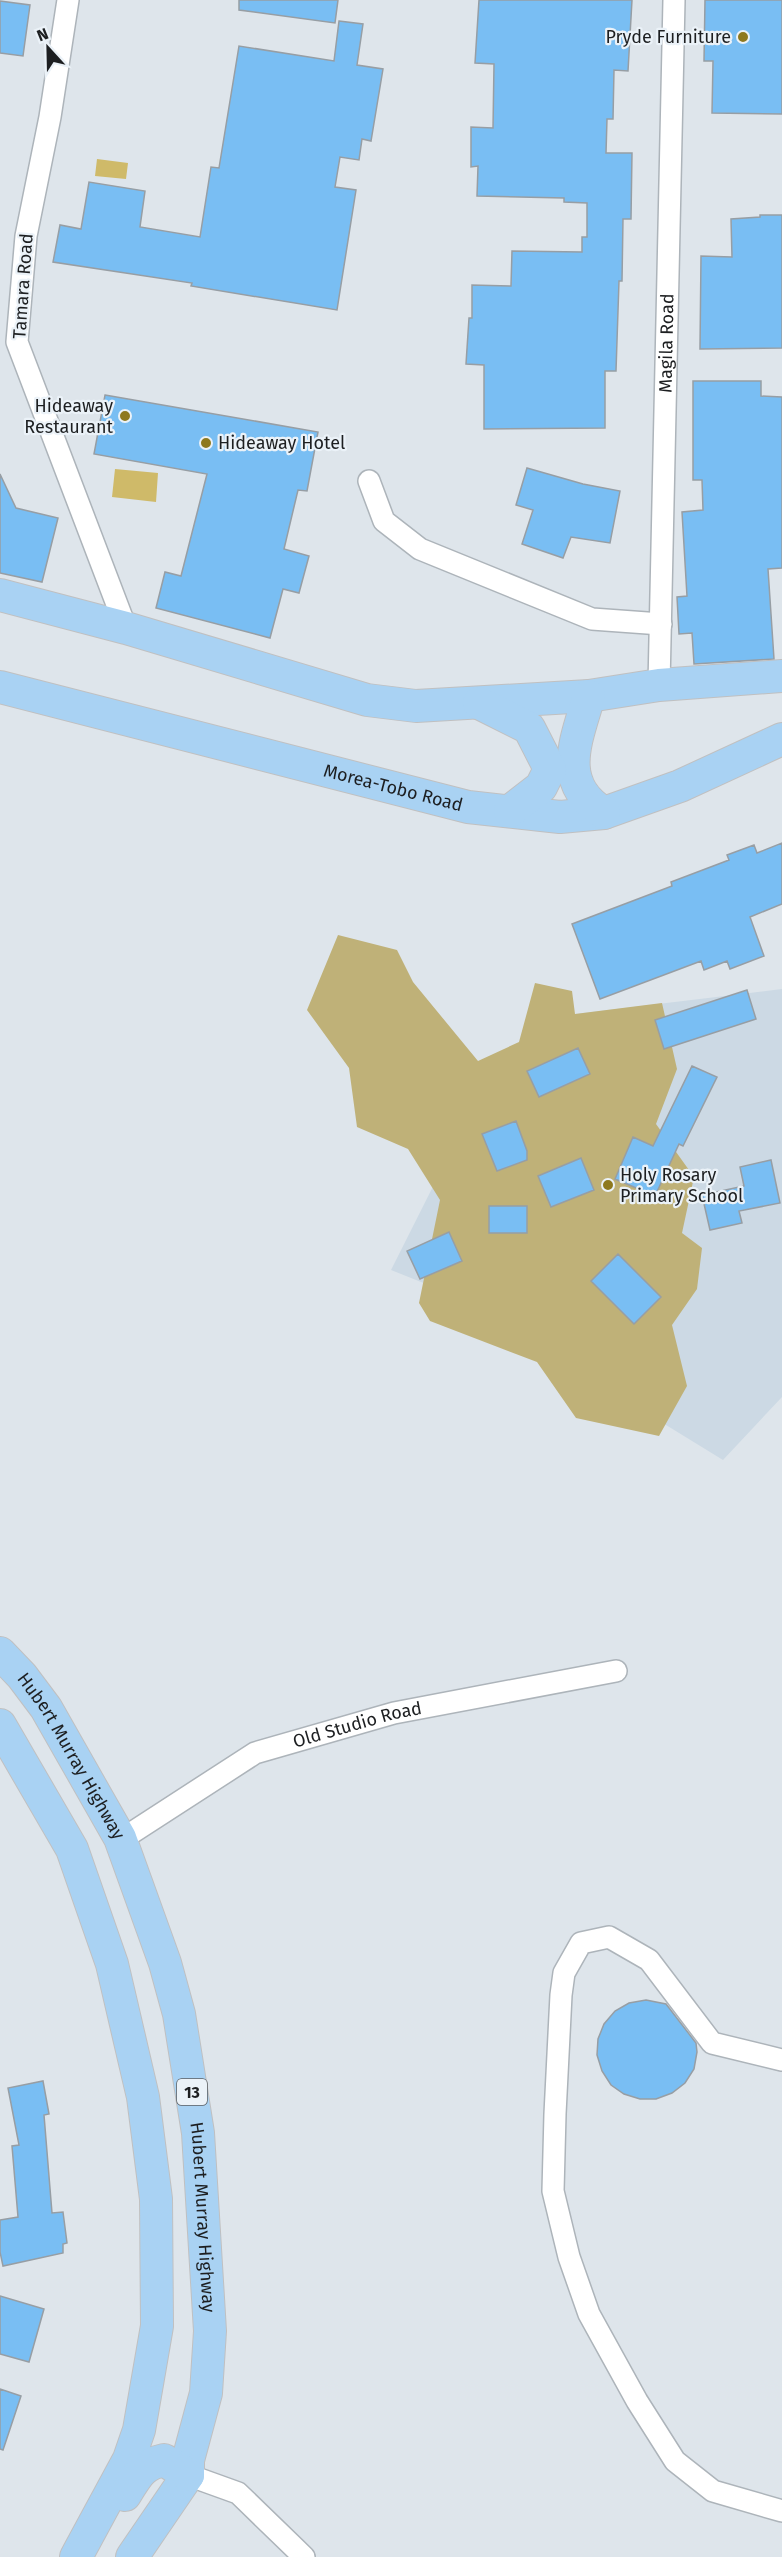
<svg xmlns="http://www.w3.org/2000/svg" width="782" height="2557" font-family="'Fira Sans',sans-serif">
  <style>
    .built { fill: #ccd9e4 }
    .green { fill: #bfb178 }
    .water { fill: #cfba69 }
    .building { fill: #79bef3; stroke: #979ea4; stroke-width: 1.5 }
    .lines { fill: none; stroke-linecap: round; stroke-linejoin: round }
    .minor-casing { stroke: #adb4ba; stroke-width: 24 }
    .highway-casing { stroke: #c0c0c1; stroke-width: 34 }
    .minor { stroke: #fff; stroke-width: 21 }
    .highway { stroke: #a9d2f3; stroke-width: 32 }
    .poi-dot { fill: #8e791e; stroke: #ebf2f8; stroke-width: 2 }
    .labels { text-anchor: middle; dominant-baseline: central; stroke-width: 4.5; stroke-linejoin: round; paint-order: stroke }
    .shield { fill: #ebf2f8; stroke: #5b5e62; stroke-width: 1.5 }
    .shield-label { font-size: 16px; font-weight: bold; fill: #1d1f21 }
    .poi-label { font-size: 18px; fill: #1d1f21; stroke: #ebf2f8; text-anchor: end }
    .street-label { font-size: 18px; fill: #1d1f21; stroke: #ebf2f8 }
  </style>
  <rect width="100%" height="100%" fill="#dee5eb"/>
  <path class="built" d="M782 989V1397L723 1460 456 1296 391 1270 477 1099 575 1014Z"/>
  <path class="green" d="M338 935 397 950 413 982 478 1061 519 1042 535 983 572 991 575 1014 662 1003 677 1069 656 1124 694 1177 682 1233 702 1248 697 1289 672 1325 687 1386 659 1436 576 1418 537 1362 430 1321 419 1303 440 1200 408 1149 357 1127 349 1068 307 1010Z"/>
  <path class="water" d="M97 159 128 163 126 179 95 176Z
    M115 469 158 473 156 502 112 497Z"/>
  <path class="building" d="M239 0H338L335 23 239 10Z
    M479 0H632L628 71 614 70 613 119H607L606 153H632L631 219H623L622 281H619L616 371H605V428L484 429V365L466 364 469 318H472V285L511 286 512 251 582 252V237H587V203L564 202V198L477 196 478 166 471 167V127L493 128 494 64 475 63Z
    M705 0H782V114L712 113 713 61H704Z
    M0 1 30 5 23 56 0 53Z
    M339 21 363 24 357 65 383 69 371 141 362 139 359 160 340 157 335 187 356 190 337 310 191 286 192 283 53 262 60 225 81 229 89 182 145 191 140 227 200 237 211 167 219 168 239 46 334 61Z
    M760 215H782V348L700 349 701 256 732 257 731 219 760 217Z
    M693 381H761V396L782 397V568L768 569 774 659 694 664 692 633 679 634 677 597 687 596 682 512 703 510 702 480H693Z
    M105 395 318 432 307 491 298 490 284 549 309 556 299 593 283 589 270 638 156 608 165 572 181 576 207 474 94 454Z
    M527 468 583 484 620 491 610 543 571 537 563 558 522 544 533 510 516 505Z
    M0 474 16 508 58 518 42 582 0 573Z
    M782 843V904L750 917 764 956 730 969 727 961 704 970 701 961 600 999 572 924 672 886 671 882 729 860 727 855 754 845 757 853Z
    M747 990 756 1019 664 1049 655 1020Z
    M578 1048 590 1074 539 1097 527 1071Z
    M692 1066 717 1077 683 1146 679 1144 655 1196 615 1179 633 1137 653 1146Z
    M516 1121 527 1151V1160L497 1171 482 1134Z
    M581 1158 594 1190 551 1207 538 1176Z
    M771 1160 780 1203 739 1211 742 1223 710 1230 702 1195 744 1186 740 1167Z
    M489 1206H527V1233H489Z
    M449 1232 462 1261 420 1279 407 1251Z
    M618 1254 661 1297 634 1324 591 1281Z
    M646 2000 666 2004 696 2043 697 2052 694 2069 685 2083 672 2093 656 2099H640L624 2094 611 2085 602 2071 597 2055 598 2039 604 2024 615 2011 629 2003Z
    M43 2081 49 2114 44 2115 52 2213 63 2212 67 2243 63 2244V2253L3 2266 0 2252V2220L18 2217 12 2146 19 2145 8 2088Z
    M0 2296 44 2309 29 2362 0 2354Z
    M0 2389 21 2396 3 2450 0 2449Z"/>
  <g class="lines">
    <defs>
      <g id="minor">
        <path d="M68 0 50 117 26 236 17 342 126 628"/>
        <path d="M369 481 384 521 420 549 592 619 661 624"/>
        <path id="s1" d="M659 685 674 0"/>
        <path id="s2" d="M120 1838 130 1834 255 1753 394 1713 616 1671"/>
        <path d="M782 2060 712 2043 649 1960 609 1937 581 1943 564 1973 561 1995 555 2114 553 2191 569 2257 589 2314 637 2401 675 2461 713 2491 782 2511"/>
        <path d="M188 2475 238 2493 304 2557"/>
      </g>
      <g id="highway">
        <path d="M0 595 126 628 367 700 416 706 589 696 659 685 782 676"/>
        <path id="s3" d="M0 687 468 807 560 817 604 813 680 786 782 739"/>
        <path d="M589 696C576 741 556 783 604 813"/>
        <path d="M479 703 529 728 550 769 541 787 510 811"/>
        <path id="s4" d="M0 1653 22 1676 46 1708 120 1838 165 1963 179 2014 198 2133 210 2331 206 2393 188 2460V2475L132 2557"/>
        <path d="M0 1725 72 1849 112 1964 143 2097 156 2199 157 2326 139 2430 129 2459 76 2557"/>
        <path d="M125 2495C137 2476 141 2465 164 2460L188 2475"/>
      </g>
    </defs>
    <use href="#minor" class="minor-casing"/>
    <use href="#highway" class="highway-casing"/>
    <use href="#minor" class="minor"/>
    <use href="#highway" class="highway"/>
  </g>
  <g class="poi-dot">
    <circle cx="743" cy="37" r="6"/>
    <circle cx="125" cy="416" r="6"/>
    <circle cx="206" cy="443" r="6"/>
    <circle cx="608" cy="1185" r="6"/>
  </g>
  <g class="labels">
    <rect class="shield" x="177" y="2079" width="30" height="26" rx="4.5"/>
    <g class="shield-label">
      <text x="192" y="2092">13</text>
    </g>
    <g class="poi-label">
      <text x="731" y="37">Pryde Furniture</text>
      <text x="113" y="406">Hideaway<tspan x="113" dy="21">Restaurant</tspan></text>
      <text x="218" y="443" text-anchor="start">Hideaway Hotel</text>
      <text x="620" y="1175" text-anchor="start">Holy Rosary<tspan x="620" dy="21">Primary School</tspan></text>
    </g>
    <g class="street-label">
      <text transform="translate(23 286) rotate(-86)">Tamara Road</text>
      <text stroke="none"><textPath href="#s1" startOffset="342">Magila Road</textPath></text>
      <text stroke="none"><textPath href="#s3" startOffset="406">Morea-Tobo Road</textPath></text>
      <text stroke="none"><textPath href="#s2" startOffset="266">Old Studio Road</textPath></text>
      <text stroke="none"><textPath href="#s4" startOffset="126">Hubert Murray Highway</textPath></text>
      <text stroke="none"><textPath href="#s4" startOffset="612">Hubert Murray Highway</textPath></text>
    </g>
  </g>
  <g transform="translate(48 48) rotate(338)" stroke="#ebf2f8" stroke-width="4.5" paint-order="stroke">
  <path d="M0-4.5L10 22L0 15L-10 22Z" fill="#1d1f21"/>
  <text y="-9" font-size="16" font-weight="bold" text-anchor="middle" fill="#1d1f21">N</text>
  </g>
</svg>
